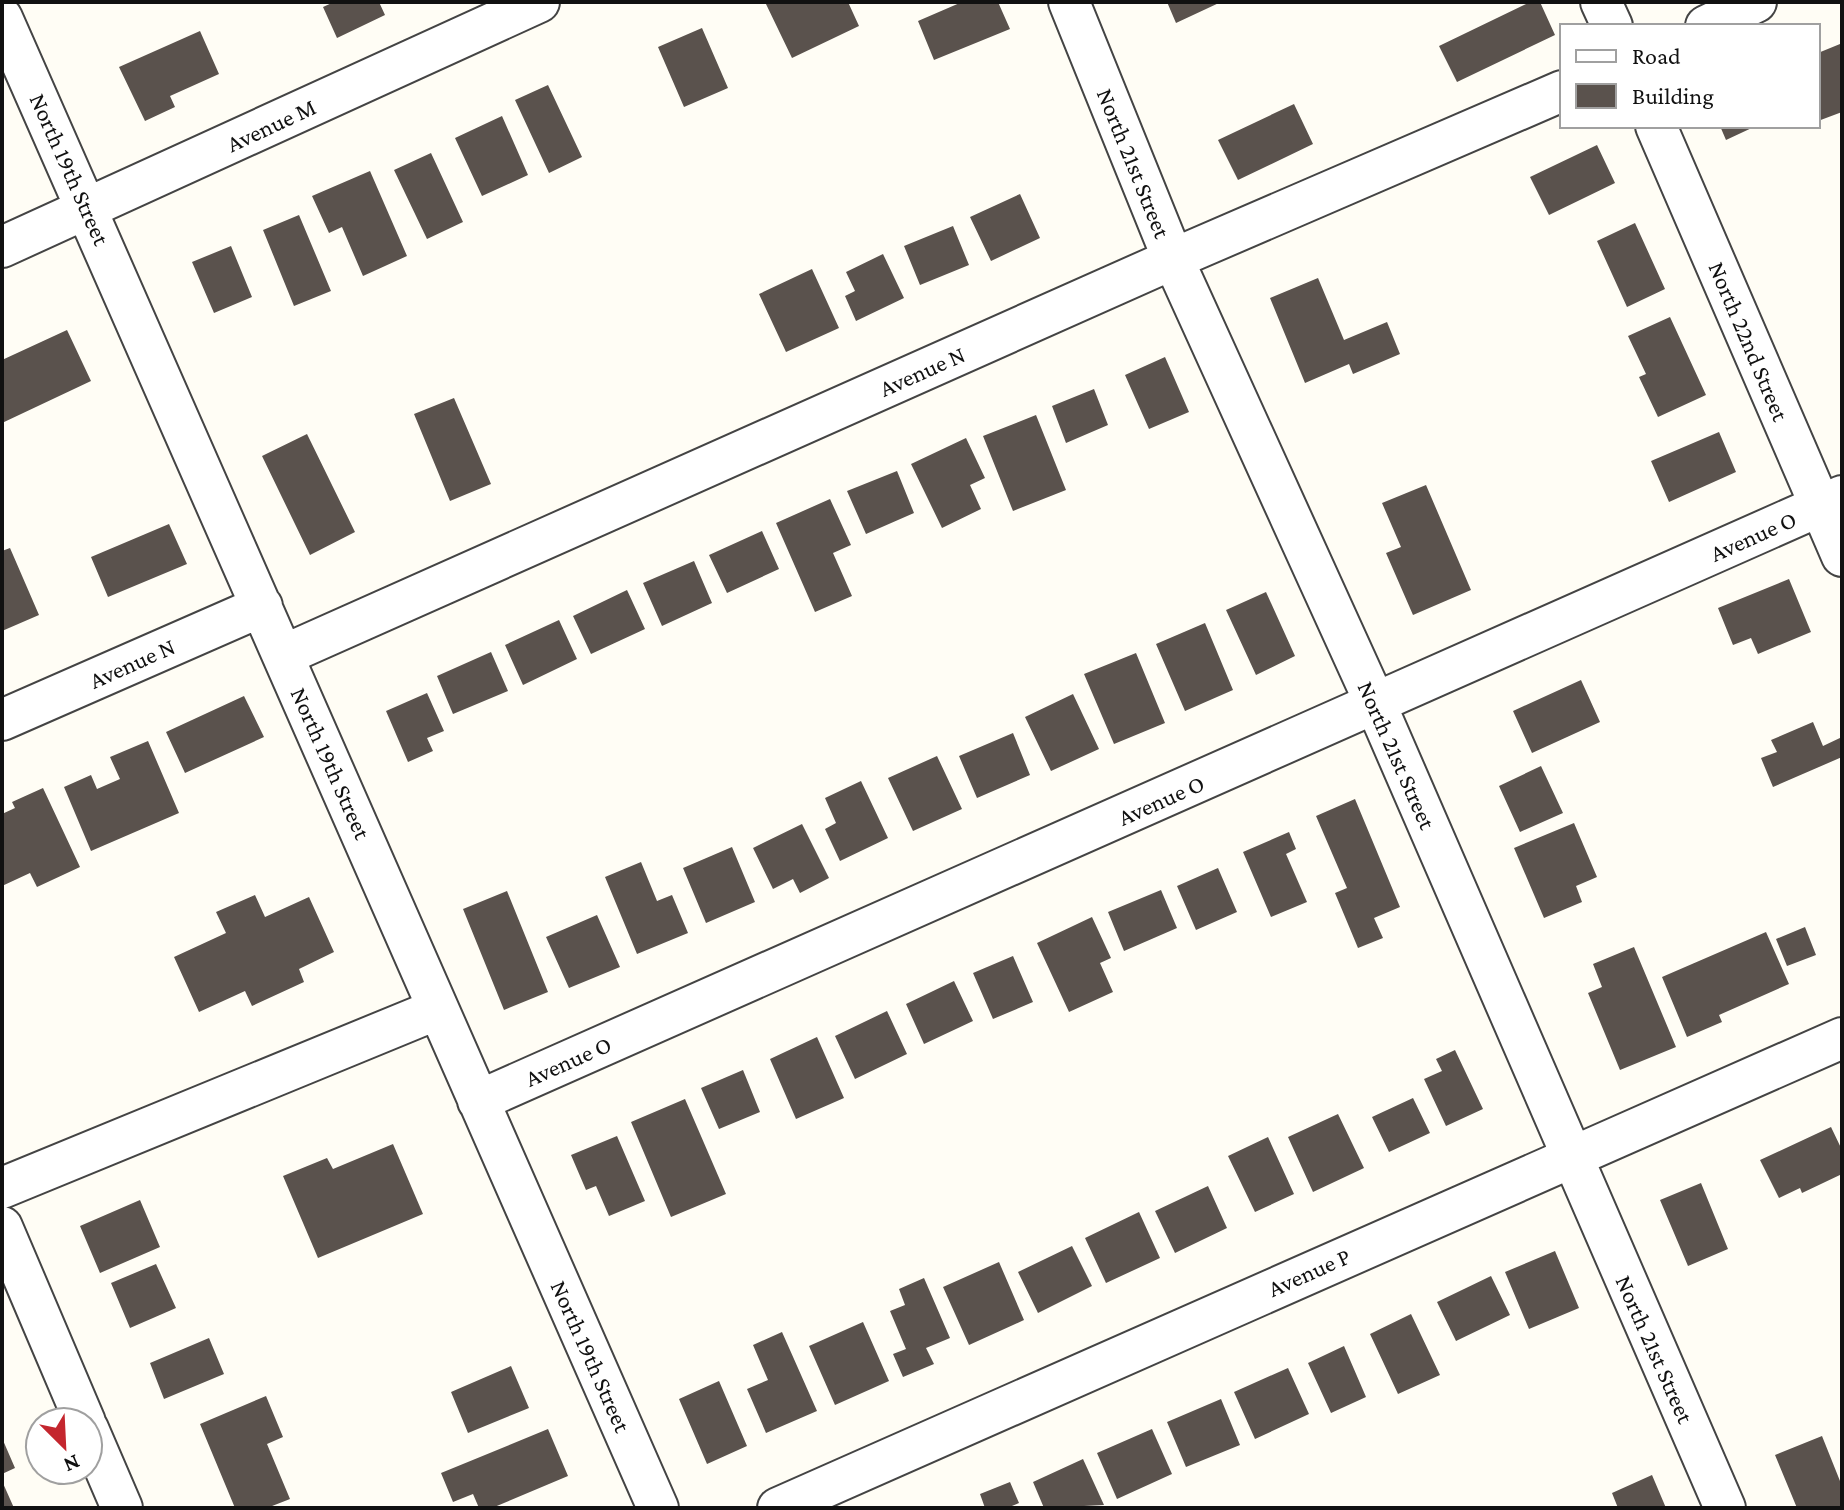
<svg xmlns="http://www.w3.org/2000/svg" width="1844" height="1510" font-family="'Crimson Pro',serif">
  <style>
    .building { fill: #5a524d }
    .lines { fill: none; stroke-linecap: round; stroke-linejoin: round }
    .street-casing { stroke: #444; stroke-width: 44 }
    .street { stroke: #fff; stroke-width: 40 }
    .labels { text-anchor: middle; dominant-baseline: central; stroke-width: 8; stroke-linejoin: round; paint-order: stroke }
    .street-label { font-size: 24px; fill: #111; stroke: #fff }
  </style>
  <rect width="100%" height="100%" fill="#fffdf5"/>
  <path class="building" d="M334 2H379L385 15 337 38 323 7Z
    M765 2H848L859 26 792 58Z
    M962 2H998L1010 29 934 60 918 21Z
    M1167 2H1221L1176 23Z
    M1530 2H1540L1555 35 1457 82 1439 46Z
    M702 28 728 88 684 107 658 47Z
    M200 31 219 74 170 96 175 107 145 121 119 67Z
    M1840 44 1842 112 1818 121V53Z
    M548 85 582 157 549 173 515 100Z
    M1294 104 1313 144 1238 180 1218 140Z
    M502 116 528 175 482 196 455 138Z
    M1720 126H1756L1726 140Z
    M1597 145 1615 183 1549 215 1530 177Z
    M431 153 463 222 427 239 394 170Z
    M370 171 407 256 363 276 342 227 329 233 312 196Z
    M1020 194 1040 238 991 261 970 217Z
    M299 215 331 291 294 306 263 230Z
    M1635 223 1665 289 1627 307 1597 241Z
    M953 226 969 265 920 285 904 246Z
    M231 246 252 297 214 313 192 262Z
    M883 254 904 298 856 321 845 296 855 291 846 272Z
    M812 269 839 328 786 352 759 294Z
    M1318 278 1344 340 1387 322 1400 354 1353 374 1349 364 1305 383 1270 298Z
    M1670 317 1706 395 1658 417 1639 377 1646 374 1628 336Z
    M67 330 91 381 2 423V360Z
    M1165 357 1189 412 1149 429 1125 375Z
    M1094 389 1108 425 1066 443 1052 406Z
    M454 398 491 484 450 501 414 414Z
    M1036 415 1066 490 1013 511 983 436Z
    M1719 432 1736 472 1669 502 1651 461Z
    M307 434 355 532 310 555 262 456Z
    M966 438 985 478 970 485 981 509 942 528 911 464Z
    M897 471 914 513 866 534 847 491Z
    M1426 485 1471 590 1413 615 1386 553 1401 547 1382 503Z
    M830 499 851 545 833 553 852 596 815 612 776 523Z
    M169 524 187 564 108 597 91 557Z
    M762 531 779 569 727 593 709 555Z
    M10 548 39 615 2 631V551Z
    M694 561 712 603 662 626 643 583Z
    M1789 579 1811 632 1758 654 1751 638 1733 645 1718 608Z
    M627 590 645 629 591 654 573 616Z
    M1266 592 1295 656 1256 675 1226 610Z
    M559 620 577 659 523 685 505 645Z
    M1205 623 1233 690 1185 711 1156 644Z
    M491 652 508 691 453 714 437 676Z
    M1136 653 1165 723 1114 744 1084 674Z
    M1581 680 1600 722 1532 753 1513 711Z
    M427 693 444 731 427 738 433 751 408 762 386 711Z
    M1073 694 1099 749 1051 771 1025 717Z
    M244 696 264 737 185 773 166 732Z
    M1813 722 1823 746 1842 737V757L1773 787 1761 758 1777 752 1771 740Z
    M1013 733 1030 775 977 798 959 756Z
    M148 741 179 813 91 851 64 787 91 775 97 789 120 779 110 757Z
    M937 756 962 809 913 831 888 778Z
    M1541 766 1563 813 1520 832 1499 786Z
    M861 781 888 838 840 861 825 829 836 823 825 798Z
    M43 788 80 867 37 887 30 873 2 886V814L15 808 12 802Z
    M1355 799 1400 907 1374 918 1383 938 1358 948 1335 893 1347 888 1316 816Z
    M1574 823 1597 877 1576 886 1582 902 1544 918 1514 848Z
    M802 824 829 878 800 893 793 879 773 889 753 848Z
    M1289 832 1296 849 1286 854 1307 902 1271 917 1243 852Z
    M732 847 755 902 706 923 683 868Z
    M641 862 657 901 672 895 688 933 637 954 605 877Z
    M1218 868 1237 912 1196 930 1177 886Z
    M1161 890 1177 928 1124 951 1108 912Z
    M507 891 548 992 504 1010 463 909Z
    M255 895 265 917 309 897 334 952 299 969 304 982 252 1006 245 991 199 1012 174 957 226 933 216 912Z
    M597 915 620 967 569 988 546 937Z
    M1092 917 1111 958 1100 963 1113 992 1069 1012 1037 943Z
    M1805 927 1816 955 1787 966 1776 939Z
    M1766 932 1789 984 1719 1015 1722 1022 1687 1037 1662 977Z
    M1634 947 1676 1047 1620 1070 1588 993 1602 987 1593 964Z
    M1013 956 1033 1002 993 1019 973 973Z
    M954 981 973 1021 924 1044 906 1004Z
    M887 1011 907 1054 855 1079 835 1036Z
    M817 1037 844 1098 796 1119 770 1059Z
    M1455 1050 1483 1109 1446 1126 1424 1079 1442 1071 1436 1059Z
    M743 1070 760 1112 719 1129 701 1088Z
    M1413 1098 1430 1133 1389 1152 1372 1117Z
    M685 1099 726 1194 671 1217 631 1122Z
    M1338 1114 1364 1168 1313 1192 1288 1137Z
    M1831 1127 1842 1150V1174L1802 1193 1800 1188 1779 1198 1760 1160Z
    M617 1136 645 1201 609 1216 596 1186 586 1190 571 1155Z
    M1268 1137 1294 1194 1255 1212 1228 1156Z
    M393 1144 423 1214 318 1258 283 1176 327 1158 333 1169Z
    M1701 1183 1728 1249 1688 1266 1660 1200Z
    M1208 1186 1227 1228 1175 1253 1155 1211Z
    M140 1200 160 1247 100 1273 80 1226Z
    M1139 1212 1160 1258 1106 1283 1085 1238Z
    M1072 1246 1092 1286 1038 1313 1018 1272Z
    M1555 1251 1579 1308 1529 1329 1505 1272Z
    M999 1262 1024 1320 969 1345 943 1287Z
    M156 1264 176 1308 130 1328 111 1283Z
    M1491 1276 1510 1315 1456 1341 1437 1302Z
    M924 1278 950 1338 926 1348 934 1364 903 1377 893 1354 906 1349 890 1311 905 1305 899 1289Z
    M1411 1314 1440 1375 1398 1394 1370 1334Z
    M863 1322 889 1381 835 1405 809 1346Z
    M782 1332 817 1411 766 1433 747 1389 768 1380 753 1345Z
    M209 1338 224 1374 164 1399 150 1363Z
    M1344 1346 1366 1397 1331 1413 1308 1363Z
    M511 1366 529 1408 468 1433 451 1392Z
    M1288 1368 1309 1414 1255 1439 1234 1392Z
    M719 1381 747 1446 707 1464 679 1399Z
    M266 1396 283 1437 267 1444 290 1499 267 1508H235L200 1424Z
    M1221 1399 1240 1445 1186 1467 1167 1422Z
    M548 1429 568 1476 492 1508H479L473 1494 453 1502 441 1473Z
    M1152 1429 1172 1474 1117 1499 1097 1453Z
    M1822 1436 1842 1486V1508H1797L1775 1455Z
    M2 1438 15 1468 2 1474Z
    M1083 1459 1104 1505 1044 1508 1033 1482Z
    M1652 1475 1666 1508H1618L1612 1493Z
    M2 1481 14 1508H2Z
    M1010 1482 1019 1503 1007 1508H985L980 1494Z"/>
  <g class="lines">
    <defs>
      <path id="street" d="M1069 2 1173 259 1376 705 1725 1508
        M1601 2 1612 26
        M2 18 658 1508
        M1706 26 1756 2
        M1656 126 1842 556
        M2 247 539 2
        M284 655 1173 259 1562 91
        M2 720 262 606
        M478 1101 1842 496
        M2 1188 438 1009
        M2 1227 85 1422
        M88 1429 122 1508
        M778 1508 1842 1038"/>
    </defs>
    <use href="#street" class="street-casing"/>
    <use href="#street" class="street"/>
  </g>
  <g class="labels">
    <g class="street-label">
      <text transform="translate(271 125) rotate(-25)">Avenue M</text>
      <text transform="translate(1134 163) rotate(68)">North 21st Street</text>
      <text transform="translate(70 169) rotate(66)">North 19th Street</text>
      <text transform="translate(1749 341) rotate(67)">North 22nd Street</text>
      <text transform="translate(922 371) rotate(-24)">Avenue N</text>
      <text transform="translate(1753 536) rotate(-24)">Avenue O</text>
      <text transform="translate(132 663) rotate(-24)">Avenue N</text>
      <text transform="translate(1397 755) rotate(66)">North 21st Street</text>
      <text transform="translate(331 763) rotate(66)">North 19th Street</text>
      <text transform="translate(1161 800) rotate(-24)">Avenue O</text>
      <text transform="translate(568 1061) rotate(-24)">Avenue O</text>
      <text transform="translate(1309 1272) rotate(-24)">Avenue P</text>
      <text transform="translate(1655 1349) rotate(66)">North 21st Street</text>
      <text transform="translate(591 1356) rotate(66)">North 19th Street</text>
    </g>
  </g>
  <rect width="1844" height="1510" fill="none" stroke="#111111" stroke-width="8"/>
  <rect x="1560" y="24" width="260" height="104" fill="#ffffff" stroke="#a0a0a0" stroke-width="2"/>
  <rect x="1576" y="50" width="40" height="12" fill="#ffffff" stroke="#a0a0a0" stroke-width="2"/>
  <text x="1632" y="64" font-size="24" fill="#111111">Road</text>
  <rect x="1576" y="84" width="40" height="24" fill="#5a524d" stroke="#a0a0a0" stroke-width="2"/>
  <text x="1632" y="104" font-size="24" fill="#111111">Building</text>
  <g transform="translate(64 1446) rotate(156)"><circle r="38" fill="#ffffff" stroke="#a0a0a0" stroke-width="2"/>
  <path d="M0-6L14 30L0 20L-14 30Z" fill="#c4262e"/>
  <text y="-12" font-size="22" font-weight="bold" text-anchor="middle" fill="#111111">N</text>
  </g>
</svg>
